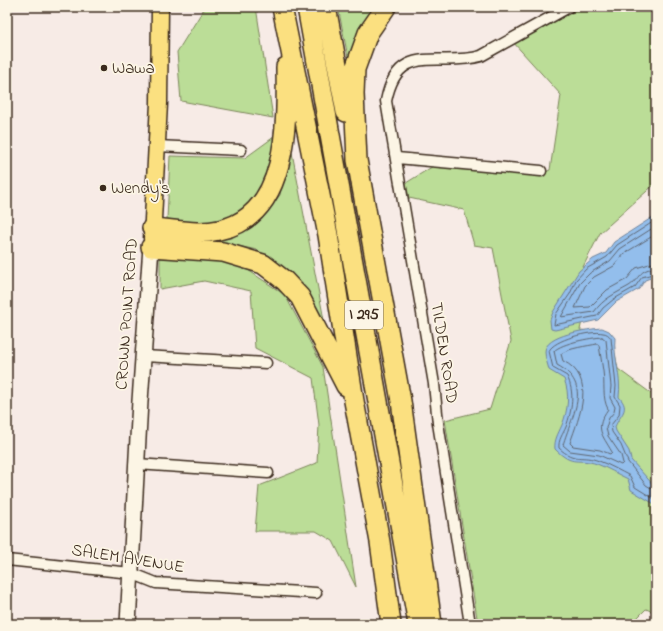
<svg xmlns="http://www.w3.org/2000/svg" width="663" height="631" font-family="'Indie Flower',sans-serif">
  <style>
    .green { fill: #bbdd97; stroke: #7b845a }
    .water { fill: #93beec; stroke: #70839a }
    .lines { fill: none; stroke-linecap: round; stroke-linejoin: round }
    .shore { stroke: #5e6570; stroke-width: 1 }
    .street-casing { stroke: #3b2a1e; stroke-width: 13 }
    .secondary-casing { stroke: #3b2a1e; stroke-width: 18 }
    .primary-casing { stroke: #3b2a1e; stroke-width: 19 }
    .highway-casing { stroke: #3b2a1e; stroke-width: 22 }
    .street { stroke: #fcf5e5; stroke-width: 10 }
    .secondary { stroke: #fcf5e5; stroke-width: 15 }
    .primary { stroke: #fbe080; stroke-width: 16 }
    .highway { stroke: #fbe080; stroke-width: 19 }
    .poi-dot { fill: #3b2a1e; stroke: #fcf5e5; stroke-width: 1.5 }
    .labels { text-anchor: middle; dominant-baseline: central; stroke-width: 3.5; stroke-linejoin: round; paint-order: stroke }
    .shield { fill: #fcf5e5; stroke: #75675a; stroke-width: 1 }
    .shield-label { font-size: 16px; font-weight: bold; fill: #3b2a1e }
    .poi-label { font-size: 17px; fill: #3b2a1e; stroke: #fcf5e5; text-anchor: start }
    .street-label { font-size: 17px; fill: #3b2a1e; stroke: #fcf5e5 }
  </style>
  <rect width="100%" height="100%" fill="#f7ebe6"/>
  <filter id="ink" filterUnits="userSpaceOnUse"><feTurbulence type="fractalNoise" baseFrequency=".025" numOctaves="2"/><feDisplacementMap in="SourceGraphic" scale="8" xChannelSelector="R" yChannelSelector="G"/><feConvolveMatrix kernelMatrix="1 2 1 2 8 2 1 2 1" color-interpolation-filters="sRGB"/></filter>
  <g filter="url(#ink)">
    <path class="green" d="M205 7H256L273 118 181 101 177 52Z
      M338 7H379L348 57Z
      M573 7H656V183L600 233 552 329 583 316 580 330 611 333 618 369 656 397V613L646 609 631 624H478L445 420 490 409 511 341 493 248 474 245 464 210 409 198 406 183 435 165 536 176 550 170 561 95 512 41Z
      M278 134 270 174 253 202 232 218 204 224 167 219 170 156 245 158Z
      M290 142 324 320 291 279 257 250 211 240 233 237 262 216 280 195Z
      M177 257 239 264 285 295 323 367 356 587 333 541 316 531H255L259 486 317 463 319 425 313 378 255 348 251 291 204 281 160 289V258Z"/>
    <path class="water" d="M656 215V276L645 280 639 289 616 302 598 320 555 330 551 329 550 320 553 312 579 271 593 259 606 253 614 242Z
      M602 328 609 331 615 338C613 357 622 377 619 397 631 410 620 414 615 427L616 431 629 451 631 460 656 488V505L631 490 628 479C617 474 608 468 597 464 577 457 574 468 555 449 554 440 558 434 562 425 568 410 570 394 564 379L549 370C548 365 545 358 545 352 544 335 589 329 602 328Z"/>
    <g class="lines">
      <path class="shore" d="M656 220 617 245 607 257 586 269 576 280 570 294 556 314 554 325 597 316 603 308 614 299 635 287 642 277 656 273
        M656 226 620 249 610 261 590 273 580 283 561 317 594 312C604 298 615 294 629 286 640 279 638 269 656 268
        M656 234 625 253 614 266 594 277 585 286 575 308 590 307 607 290 627 279 636 268 656 262
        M602 337 606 340 611 386 610 398 615 407 614 412 609 418 606 428 608 436 621 455 623 463 621 465 599 455 570 451 563 445C571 416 594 385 557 365L554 351C562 343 590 338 602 337Z
        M597 344 599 345C600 354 602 362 603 371 605 384 602 398 608 409 594 429 602 434 612 452L610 454 600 450 573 446 570 443C579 417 597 377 563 361L561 354C568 348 588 346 597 344Z
        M656 491 646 485 628 462 621 445 612 432 611 425 619 415 620 405 615 397 616 386 611 338C609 335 606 333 603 333 591 330 553 340 549 351L553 368 567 376C575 393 572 410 566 427 563 434 558 440 559 448 575 463 582 454 599 461 610 465 620 471 630 476L635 487 656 500"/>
      <defs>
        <path id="street" d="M157 146 241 150
          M397 158 541 171
          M144 356 266 363
          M137 464 268 473
          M7 560 131 573 156 583 316 593
          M470 624 438 423 434 384 386 101C398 40 439 68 481 56L569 7"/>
        <path id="secondary" d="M128 624 140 401 151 247"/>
        <path id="primary" d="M152 239 159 103 160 7"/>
        <path id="highway" d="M282 7 328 235 354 401 380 542 391 624
          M307 7 418 624
          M326 7 346 112
          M386 7 368 33 355 69 354 94 357 160 401 401 432 624
          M152 228C174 229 198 235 219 230 289 216 287 122 286 67
          M151 247 223 252 263 264 285 281 300 297 346 386"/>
      </defs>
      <use href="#street" class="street-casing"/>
      <use href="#secondary" class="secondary-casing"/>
      <use href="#primary" class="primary-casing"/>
      <use href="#highway" class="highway-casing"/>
      <use href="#street" class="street"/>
      <use href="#secondary" class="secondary"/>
      <use href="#primary" class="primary"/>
      <use href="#highway" class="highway"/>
    </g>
  </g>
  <g class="poi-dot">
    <circle cx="104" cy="68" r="4"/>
    <circle cx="103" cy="188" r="4"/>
  </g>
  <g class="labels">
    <rect class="shield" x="345" y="301" width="38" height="28" rx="3"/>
    <g class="shield-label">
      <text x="364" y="315">I 295</text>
    </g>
    <g class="poi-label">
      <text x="112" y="68">Wawa</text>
      <text x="111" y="188">Wendy's</text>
    </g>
    <g class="street-label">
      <text transform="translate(127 314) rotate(-86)">CROWN POINT ROAD</text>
      <text transform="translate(444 353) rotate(81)">TILDEN ROAD</text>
      <text transform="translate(128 559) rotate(9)">SALEM AVENUE</text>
    </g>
  </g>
  <rect width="663" height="631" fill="none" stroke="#fcf5e5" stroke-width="24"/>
  <rect x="12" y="12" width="639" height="607" fill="none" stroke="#3b2a1e" stroke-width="1.5" filter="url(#ink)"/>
</svg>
